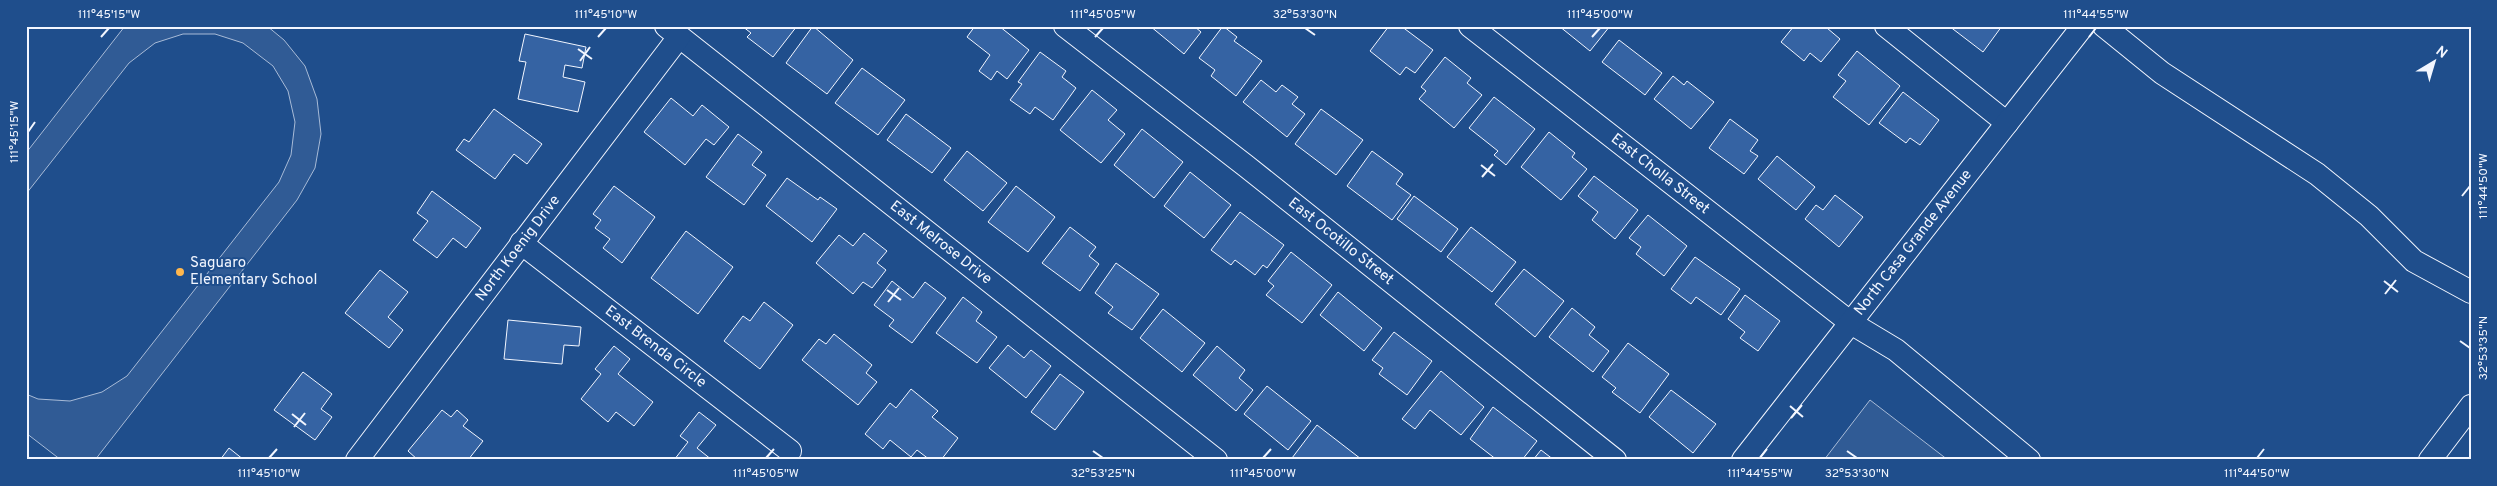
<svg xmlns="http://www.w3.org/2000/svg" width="2497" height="486" font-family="Overpass,sans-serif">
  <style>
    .built { fill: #305b95; stroke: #a8bbd7 }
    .building { fill: #3563a3; stroke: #f2f6ff }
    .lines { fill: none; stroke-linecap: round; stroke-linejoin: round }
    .minor-casing { stroke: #f2f6ff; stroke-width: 24 }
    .minor { stroke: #1f4e8c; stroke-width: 22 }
    .ticks { fill: none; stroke: #f2f6ff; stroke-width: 2 }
    .poi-dot { fill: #ffb74d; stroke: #1f4e8c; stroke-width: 2 }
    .labels { text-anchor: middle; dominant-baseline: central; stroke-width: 4; stroke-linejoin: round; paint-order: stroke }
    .street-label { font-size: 15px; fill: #f2f6ff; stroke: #1f4e8c }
    .poi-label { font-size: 15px; fill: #f2f6ff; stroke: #1f4e8c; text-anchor: start }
    .neatline { fill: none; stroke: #f2f6ff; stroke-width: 2 }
    .ticks-label { font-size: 12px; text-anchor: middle; fill: #f2f6ff }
  </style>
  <rect width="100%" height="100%" fill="#1f4e8c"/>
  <path class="built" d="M125 26H267L284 40 305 66 317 99 321 134 315 168 297 200 95 460H61L26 433V394L38 399 70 401 102 392 127 376 279 182 291 155 295 122 288 91 273 66 243 43 215 34H183L155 43 129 63 26 194V153Z
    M1870 400 1948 460H1824Z"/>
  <path class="building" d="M742 26H797L773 57 747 37 751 33Z
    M813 26 853 60 827 94 786 63Z
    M975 26H999L1029 50 1007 79 997 71 991 80 979 71 990 55 967 37Z
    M1150 26H1194L1201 32 1184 54Z
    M1223 26 1237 37 1234 41 1262 61 1236 96 1211 76 1215 70 1199 58Z
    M1389 26H1401L1433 50 1415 73 1406 67 1400 75 1370 51Z
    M1559 26H1610L1590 51Z
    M1794 26H1828L1827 28 1840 39 1821 62 1810 53 1804 61 1781 42Z
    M1949 26H2002L1983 52Z
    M525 34 586 47 582 68 565 65 563 77 585 82 578 112 518 99 526 62 519 61Z
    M1619 40 1662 73 1645 95 1602 62Z
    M1857 51 1900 86 1869 125 1833 97 1846 81 1838 75Z
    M1040 52 1066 71 1062 77 1076 88 1053 120 1035 107 1030 114 1010 100 1022 84 1018 82Z
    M1445 57 1471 78 1467 83 1482 95 1454 128 1419 99 1426 91 1421 87Z
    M862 68 905 100 878 135 835 103Z
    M1673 76 1684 85 1687 81 1714 102 1691 129 1654 99Z
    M1261 80 1276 92 1282 85 1298 97 1292 104 1305 114 1287 137 1243 102Z
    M1092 90 1117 110 1108 120 1125 134 1101 163 1060 130Z
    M1903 92 1939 120 1920 145 1910 138 1906 143 1879 123Z
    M1494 97 1535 129 1506 165 1494 155 1498 151 1469 128Z
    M671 98 693 116 702 105 729 127 714 145 706 139 685 165 644 132Z
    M494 109 542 144 527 164 514 154 495 179 456 150 464 139 469 142Z
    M1321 109 1363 140 1336 175 1295 144Z
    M906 114 951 148 932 173 887 140Z
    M1730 119 1758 140 1750 151 1758 156 1744 174 1709 148Z
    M1142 129 1183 162 1154 198 1114 165Z
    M1549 132 1575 153 1572 157 1587 169 1561 200 1521 167Z
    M738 134 762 152 752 165 766 175 744 205 706 177Z
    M967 151 1007 183 983 211 944 180Z
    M1372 151 1403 174 1396 184 1411 195 1392 220 1347 186Z
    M1777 156 1815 187 1796 210 1758 179Z
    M1190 172 1231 205 1204 238 1164 206Z
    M1594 176 1638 210 1615 239 1592 220 1598 212 1578 196Z
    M787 178 818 200 820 197 837 209 812 242 766 206Z
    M614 186 655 217 622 263 603 248 610 239 595 228 601 220 593 214Z
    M1016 186 1055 217 1028 252 988 222Z
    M432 191 481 228 466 248 453 238 437 258 413 240 428 221 417 213Z
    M1835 195 1863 217 1839 247 1805 219 1816 205 1823 210Z
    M1414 196 1458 229 1441 252 1397 219Z
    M1240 212 1284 245 1267 268 1263 265 1255 275 1235 260 1231 265 1211 250Z
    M1648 215 1687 246 1664 276 1636 254 1641 247 1629 238Z
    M1070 227 1096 247 1089 256 1099 264 1080 291 1042 263Z
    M1471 227 1516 262 1492 292 1447 257Z
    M686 231 733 267 698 314 651 278Z
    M864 233 887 251 877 263 886 270 872 288 863 282 853 294 816 263 839 235 853 246Z
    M1291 252 1332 285 1302 323 1266 295 1274 286 1268 281Z
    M1695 257 1740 289 1721 315 1696 297 1691 304 1671 289Z
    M1116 263 1159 294 1132 330 1108 313 1113 307 1095 293Z
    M1524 269 1564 301 1535 337 1495 304Z
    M380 270 408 292 388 317 403 330 389 348 345 313Z
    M892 281 913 298 925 282 946 298 912 343 889 326 894 320 874 305Z
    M1338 292 1382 328 1364 351 1320 315Z
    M1745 295 1780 321 1758 351 1740 338 1745 332 1728 319Z
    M963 297 982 312 976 321 997 337 977 363 936 333Z
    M764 302 793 325 760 369 724 341 743 316 750 321Z
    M1572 308 1595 327 1589 335 1609 351 1593 372 1549 337Z
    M1163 309 1205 343 1182 372 1140 338Z
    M508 320 581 327 579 346 564 345 562 364 504 359Z
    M1394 332 1432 361 1407 395 1379 374 1383 368 1372 360Z
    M834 334 872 365 866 373 877 382 858 405 802 360 819 339 826 344Z
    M1628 343 1669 374 1640 413 1612 392 1616 388 1602 377Z
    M1008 345 1024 358 1031 350 1051 366 1026 398 989 368Z
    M614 346 630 359 618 374 653 402 634 426 616 412 608 422 581 399 601 374 595 369Z
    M1217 346 1245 370 1239 378 1253 390 1236 411 1193 375Z
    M1441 371 1484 407 1461 435 1430 410 1415 429 1402 419Z
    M303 372 332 394 321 409 332 417 315 440 274 410Z
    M1060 374 1084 392 1055 430 1031 412Z
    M1267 386 1311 421 1288 450 1244 414Z
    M911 389 938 411 932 417 958 438 941 460H930L917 450 911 457 890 440 883 449 865 434 890 403 896 408Z
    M1671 390 1716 424 1693 453 1649 417Z
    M1493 407 1537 441 1522 460H1497L1470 439Z
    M442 410 451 417 457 410 468 420 463 426 483 441 468 460H418L408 451Z
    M699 412 716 425 697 448 712 460H674L688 442 680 436Z
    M1317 425 1361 459 1360 460H1295L1292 458Z
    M229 448 244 460H220Z
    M1541 450 1554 460H1533Z"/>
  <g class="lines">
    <defs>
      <g id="minor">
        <path id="s1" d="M666 26 1216 460"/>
        <path id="s2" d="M1065 26 1246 166 1615 460"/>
        <path id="s3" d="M1470 26 1851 323 1896 350 2029 460"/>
        <path d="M1886 26 2007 123"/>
        <path d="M2104 26 2162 73 2317 174 2369 216 2414 261 2471 292"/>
        <path id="s4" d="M521 243 790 451"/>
        <path id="s5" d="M357 460 679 37"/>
        <path id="s6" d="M1743 460 2083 26"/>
        <path d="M2430 460 2471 406"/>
      </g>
    </defs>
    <use href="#minor" class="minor-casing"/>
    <use href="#minor" class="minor"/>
  </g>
  <path class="ticks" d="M1305 28 1315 35M101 37 109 28M598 37 606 28M1095 37 1103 28M1592 37 1600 28M2089 37 2096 28M578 49 592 59M580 61 590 47M28 132 35 122M1481 165 1495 176M1482 177 1493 164M2462 196 2470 186M2384 281 2398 292M887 290 901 300M2385 294 2396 280M888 302 899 288M2460 341 2470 348M1790 406 1803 417M292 414 306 425M1791 418 1802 405M294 427 305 413M1093 451 1103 458M1847 451 1857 458M269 458 277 449M766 458 774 449M1263 458 1271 449M1760 458 1767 449M2257 458 2264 449"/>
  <circle class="poi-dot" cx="180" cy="272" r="5"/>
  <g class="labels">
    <g class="street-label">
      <text stroke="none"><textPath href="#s3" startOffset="241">East Cholla Street</textPath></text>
      <text stroke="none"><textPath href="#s2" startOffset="350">East Ocotillo Street</textPath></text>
      <text stroke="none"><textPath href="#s1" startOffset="350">East Melrose Drive</textPath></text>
      <text stroke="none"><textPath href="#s6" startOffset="276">North Casa Grande Avenue</textPath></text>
      <text stroke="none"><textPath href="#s5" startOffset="266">North Koenig Drive</textPath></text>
      <text stroke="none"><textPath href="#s4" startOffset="170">East Brenda Circle</textPath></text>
    </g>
    <g class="poi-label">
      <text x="190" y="263">Saguaro<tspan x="190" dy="17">Elementary School</tspan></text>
    </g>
  </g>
  <rect width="2497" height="486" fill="none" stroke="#1f4e8c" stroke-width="55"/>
  <g transform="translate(2434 62) rotate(38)" stroke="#1f4e8c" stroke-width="4" paint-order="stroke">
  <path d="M0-4L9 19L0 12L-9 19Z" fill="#f2f6ff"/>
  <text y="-8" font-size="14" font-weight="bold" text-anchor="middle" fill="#f2f6ff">N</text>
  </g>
  <rect x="28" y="28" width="2442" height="430" class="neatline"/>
  <g class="ticks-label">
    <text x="109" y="18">111°45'15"W</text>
    <text x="606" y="18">111°45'10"W</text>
    <text x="1103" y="18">111°45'05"W</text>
    <text x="1305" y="18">32°53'30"N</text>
    <text x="1600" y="18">111°45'00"W</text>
    <text x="2096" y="18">111°44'55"W</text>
    <text transform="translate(14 132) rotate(-90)" y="4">111°45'15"W</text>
    <text transform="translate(2483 186) rotate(-90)" y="4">111°44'50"W</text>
    <text transform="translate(2483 348) rotate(-90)" y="4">32°53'35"N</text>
    <text x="269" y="477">111°45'10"W</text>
    <text x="766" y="477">111°45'05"W</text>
    <text x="1103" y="477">32°53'25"N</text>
    <text x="1263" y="477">111°45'00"W</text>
    <text x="1760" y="477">111°44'55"W</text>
    <text x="1857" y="477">32°53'30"N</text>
    <text x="2257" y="477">111°44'50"W</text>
  </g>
</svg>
